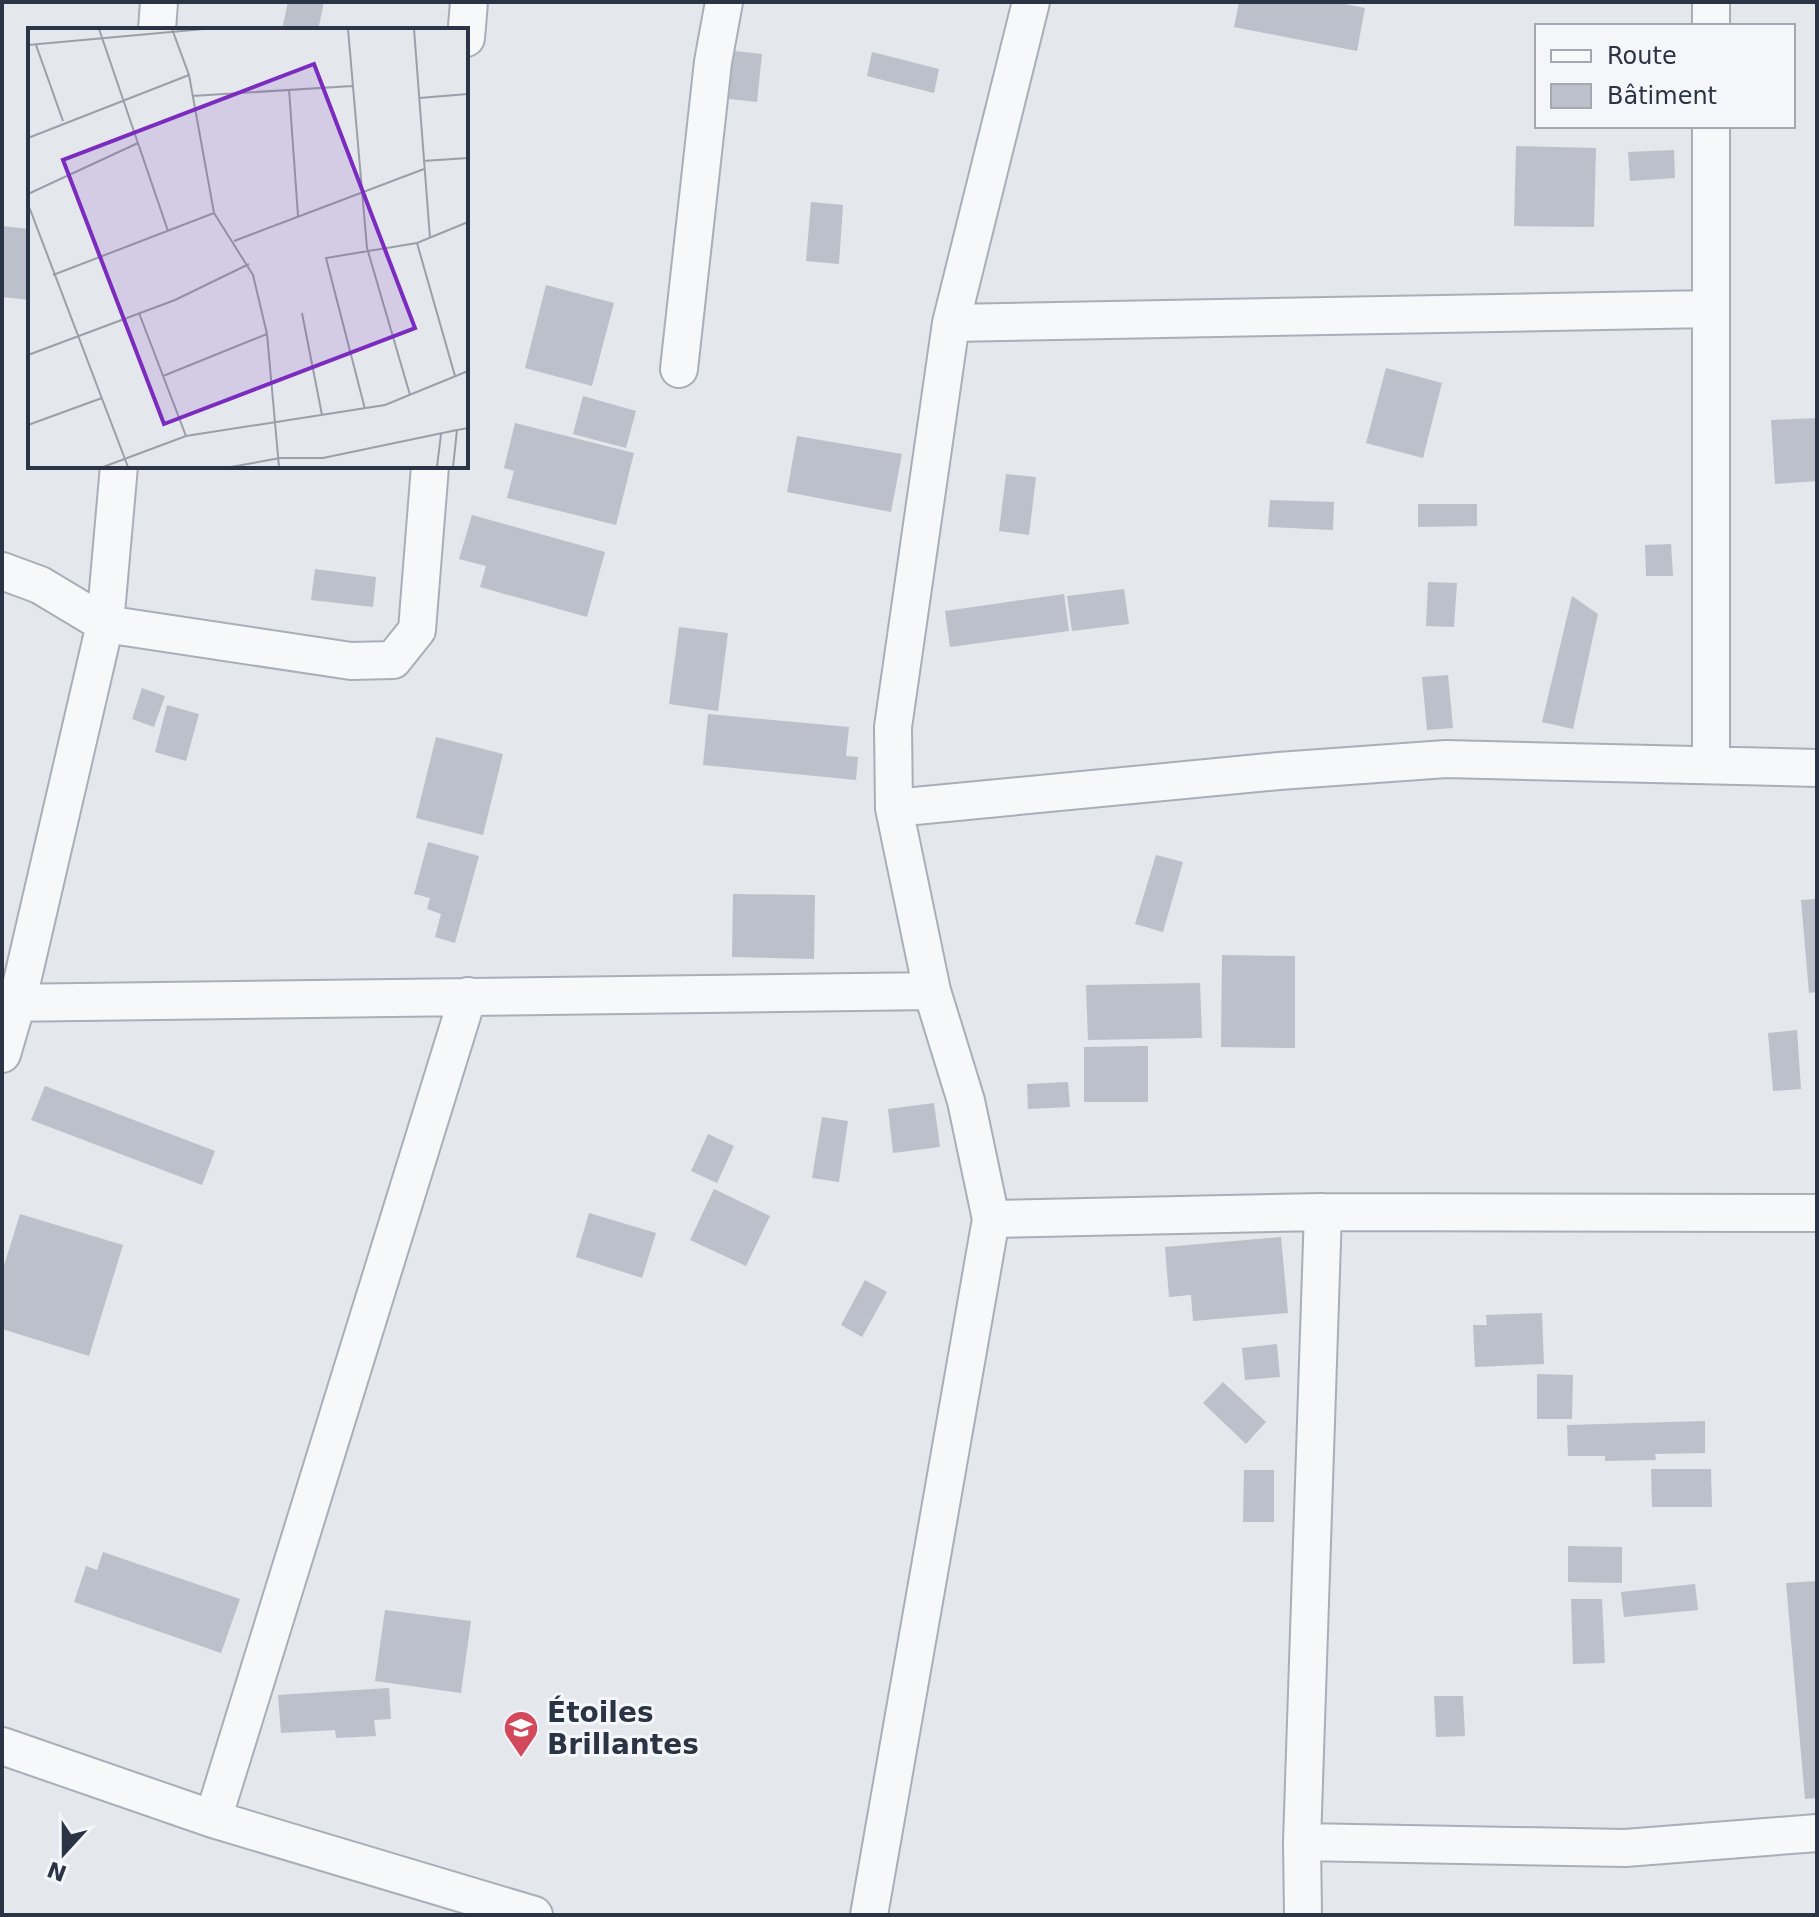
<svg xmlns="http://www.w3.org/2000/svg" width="1819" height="1917" font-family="'DejaVu Sans',sans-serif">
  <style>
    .building { fill: #bbc0ca }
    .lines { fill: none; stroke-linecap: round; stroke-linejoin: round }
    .street-casing { stroke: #a9aeb7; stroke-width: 40 }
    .street { stroke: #f7f8fa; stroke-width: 36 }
    .labels { text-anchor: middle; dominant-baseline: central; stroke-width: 6; stroke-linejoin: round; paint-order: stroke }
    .poi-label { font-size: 28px; font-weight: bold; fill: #2b3445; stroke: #f4f6f9; text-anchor: start }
    .inset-road { fill: none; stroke: #9a9fa9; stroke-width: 2 }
    .view { fill: #7b2cbf; fill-opacity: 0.15; stroke: #7b2cbf; stroke-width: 4 }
    .inset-edge { fill: none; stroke: #2b3445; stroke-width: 4 }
  </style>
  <rect width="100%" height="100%" fill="#e4e7ec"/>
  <path class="building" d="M288 2H324L318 30 282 29Z
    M1239 2H1335L1365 8 1357 51 1234 27Z
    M726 50 762 54 757 102 720 98Z
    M872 52 939 69 934 93 867 76Z
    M1516 146 1596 148 1594 227 1514 226Z
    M1674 150 1675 178 1630 181 1628 152Z
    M811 202 843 205 839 264 806 261Z
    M2 226 30 229V300L2 297Z
    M546 285 614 303 592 386 525 368Z
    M1386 368 1442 383 1423 458 1366 443Z
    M583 396 636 411 626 448 573 434Z
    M1817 418V481L1775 484 1771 420Z
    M515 423 634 453 616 525 507 498 514 471 504 468Z
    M797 436 902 454 891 512 787 492Z
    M1006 474 1036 477 1029 535 999 531Z
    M1270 500 1334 502 1333 530 1268 527Z
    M1418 504H1477V526L1418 527Z
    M472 515 605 552 587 617 480 587 486 566 459 559Z
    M1671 544 1673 576H1646L1645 545Z
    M315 569 376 577 373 607 311 600Z
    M1428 582 1457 583 1454 627 1426 626Z
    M1124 589 1129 624 1072 631 1067 596Z
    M1064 594 1069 631 950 647 945 611Z
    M1572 596 1598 614 1573 729 1542 722Z
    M679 627 728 633 718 711 669 704Z
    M1448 675 1453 728 1427 730 1422 677Z
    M142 688 165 696 154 727 132 719Z
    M167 705 199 714 186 761 155 752Z
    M708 714 849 727 846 756 858 757 856 780 703 765Z
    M436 737 503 754 483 835 416 818Z
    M428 842 479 856 455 943 435 937 441 914 427 909 430 898 414 894Z
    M1156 855 1183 862 1163 932 1135 924Z
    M733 894 815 895 814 959 732 957Z
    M1817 899V992L1809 993 1801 900Z
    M1222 955 1295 956V1048L1221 1047Z
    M1200 983 1202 1038 1088 1040 1086 985Z
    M1797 1030 1801 1089 1773 1091 1768 1033Z
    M1148 1046V1102H1084V1047Z
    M1068 1082 1070 1107 1028 1109 1027 1084Z
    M45 1086 215 1151 202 1185 31 1120Z
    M934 1103 940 1147 893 1153 888 1109Z
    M822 1117 848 1121 839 1182 812 1178Z
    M708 1134 734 1146 717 1183 691 1171Z
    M714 1189 770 1216 746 1266 690 1240Z
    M589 1213 656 1233 642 1278 576 1257Z
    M20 1214 123 1245 89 1356 2 1329V1272Z
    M1281 1237 1288 1313 1193 1321 1191 1295 1169 1297 1165 1247Z
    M865 1280 887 1292 862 1337 841 1325Z
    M1542 1313 1544 1364 1475 1367 1473 1325H1487L1486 1315Z
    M1277 1344 1280 1377 1245 1380 1242 1348Z
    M1537 1374 1573 1375 1572 1419H1537Z
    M1223 1382 1266 1422 1246 1444 1203 1403Z
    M1705 1421V1453L1655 1454 1656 1460 1605 1461V1456H1568L1567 1425Z
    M1651 1469H1711L1712 1507H1652Z
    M1244 1470H1274V1522H1243Z
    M1568 1546 1622 1547V1583L1568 1582Z
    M103 1552 240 1599 221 1653 74 1602 86 1566 97 1570Z
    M1817 1581V1798L1805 1799 1786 1583Z
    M1695 1584 1698 1610 1624 1617 1621 1592Z
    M1571 1599H1602L1605 1663 1573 1664Z
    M385 1610 471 1621 461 1693 375 1681Z
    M389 1688 391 1719 374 1720 376 1736 336 1738 335 1730 281 1733 278 1695Z
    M1434 1696H1463L1465 1736 1436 1737Z"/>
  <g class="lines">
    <defs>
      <path id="street" d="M1711 26V2
        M157 30 159 2
        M466 38 469 2
        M1711 126V765
        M951 323 1710 309
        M679 369 713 62 724 2
        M2 571 40 585 105 624 351 661 393 660 417 630 430 466
        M894 808 1279 771 1446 759 1817 768
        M2 1003 932 991
        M2 1054 17 1003 105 624 119 466
        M991 1219 1323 1212 1817 1213
        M2 1746 213 1819 534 1915
        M213 1819 468 996
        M1302 1842 1625 1848 1817 1833
        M869 1915 991 1219 966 1101 932 991 894 808 893 727 951 323 1031 2
        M1303 1915 1302 1842 1323 1212"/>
    </defs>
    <use href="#street" class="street-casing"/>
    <use href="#street" class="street"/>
  </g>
  <defs>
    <symbol id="school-pin" viewBox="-11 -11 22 30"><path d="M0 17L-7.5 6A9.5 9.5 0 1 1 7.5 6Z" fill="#d1495b" stroke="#f4f6f9"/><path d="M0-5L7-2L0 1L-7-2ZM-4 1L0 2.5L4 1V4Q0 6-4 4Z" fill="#fff"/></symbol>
  </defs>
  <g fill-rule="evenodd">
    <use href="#school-pin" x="501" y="1708" width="40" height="54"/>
  </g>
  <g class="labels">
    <g class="poi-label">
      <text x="547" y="1712">Étoiles<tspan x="547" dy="32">Brillantes</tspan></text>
    </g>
  </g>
  <g transform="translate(28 28)">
    <rect width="440" height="440" fill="#e4e7ec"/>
    <path class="inset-road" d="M71 1 140 203M144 1 161 47 186 185 225 247 239 306 251 439M320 1 339 220 382 367M386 1 402 210M0 17 176 1M8 17 35 93M261 61 270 188M164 68 324 58M391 70 440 66M0 110 161 47M395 133 440 130M0 166 110 115M0 176 100 439M206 213 396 141M389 215 427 348M25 247 186 185M111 285 158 408M274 285 294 387M0 327 147 272 221 236M135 348 239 306M337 381 298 230 389 215 440 194M0 397 74 370M75 439 158 408 357 377 440 343M203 439 252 430H295L429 402M409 439 413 406M425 439 429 402 440 400"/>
    <path class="view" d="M286 36 387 300 136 396 35 132Z"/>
    <rect width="440" height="440" class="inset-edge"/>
  </g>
  <rect width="1819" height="1917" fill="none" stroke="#2b3445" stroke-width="8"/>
  <rect x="1535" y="24" width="260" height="104" fill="#f4f6f9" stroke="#a4a8b1" stroke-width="2"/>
  <rect x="1551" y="50" width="40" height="12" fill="#f7f8fa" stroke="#a4a8b1" stroke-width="2"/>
  <text x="1607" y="64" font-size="24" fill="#2b3445">Route</text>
  <rect x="1551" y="84" width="40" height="24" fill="#bbc0ca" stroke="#a4a8b1" stroke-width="2"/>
  <text x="1607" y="104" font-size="24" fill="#2b3445">Bâtiment</text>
  <g transform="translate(64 1853) rotate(201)" stroke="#f4f6f9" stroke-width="6" paint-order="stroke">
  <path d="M0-6L14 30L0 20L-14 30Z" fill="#2b3445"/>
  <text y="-12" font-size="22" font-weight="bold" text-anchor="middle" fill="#2b3445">N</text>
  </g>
</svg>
